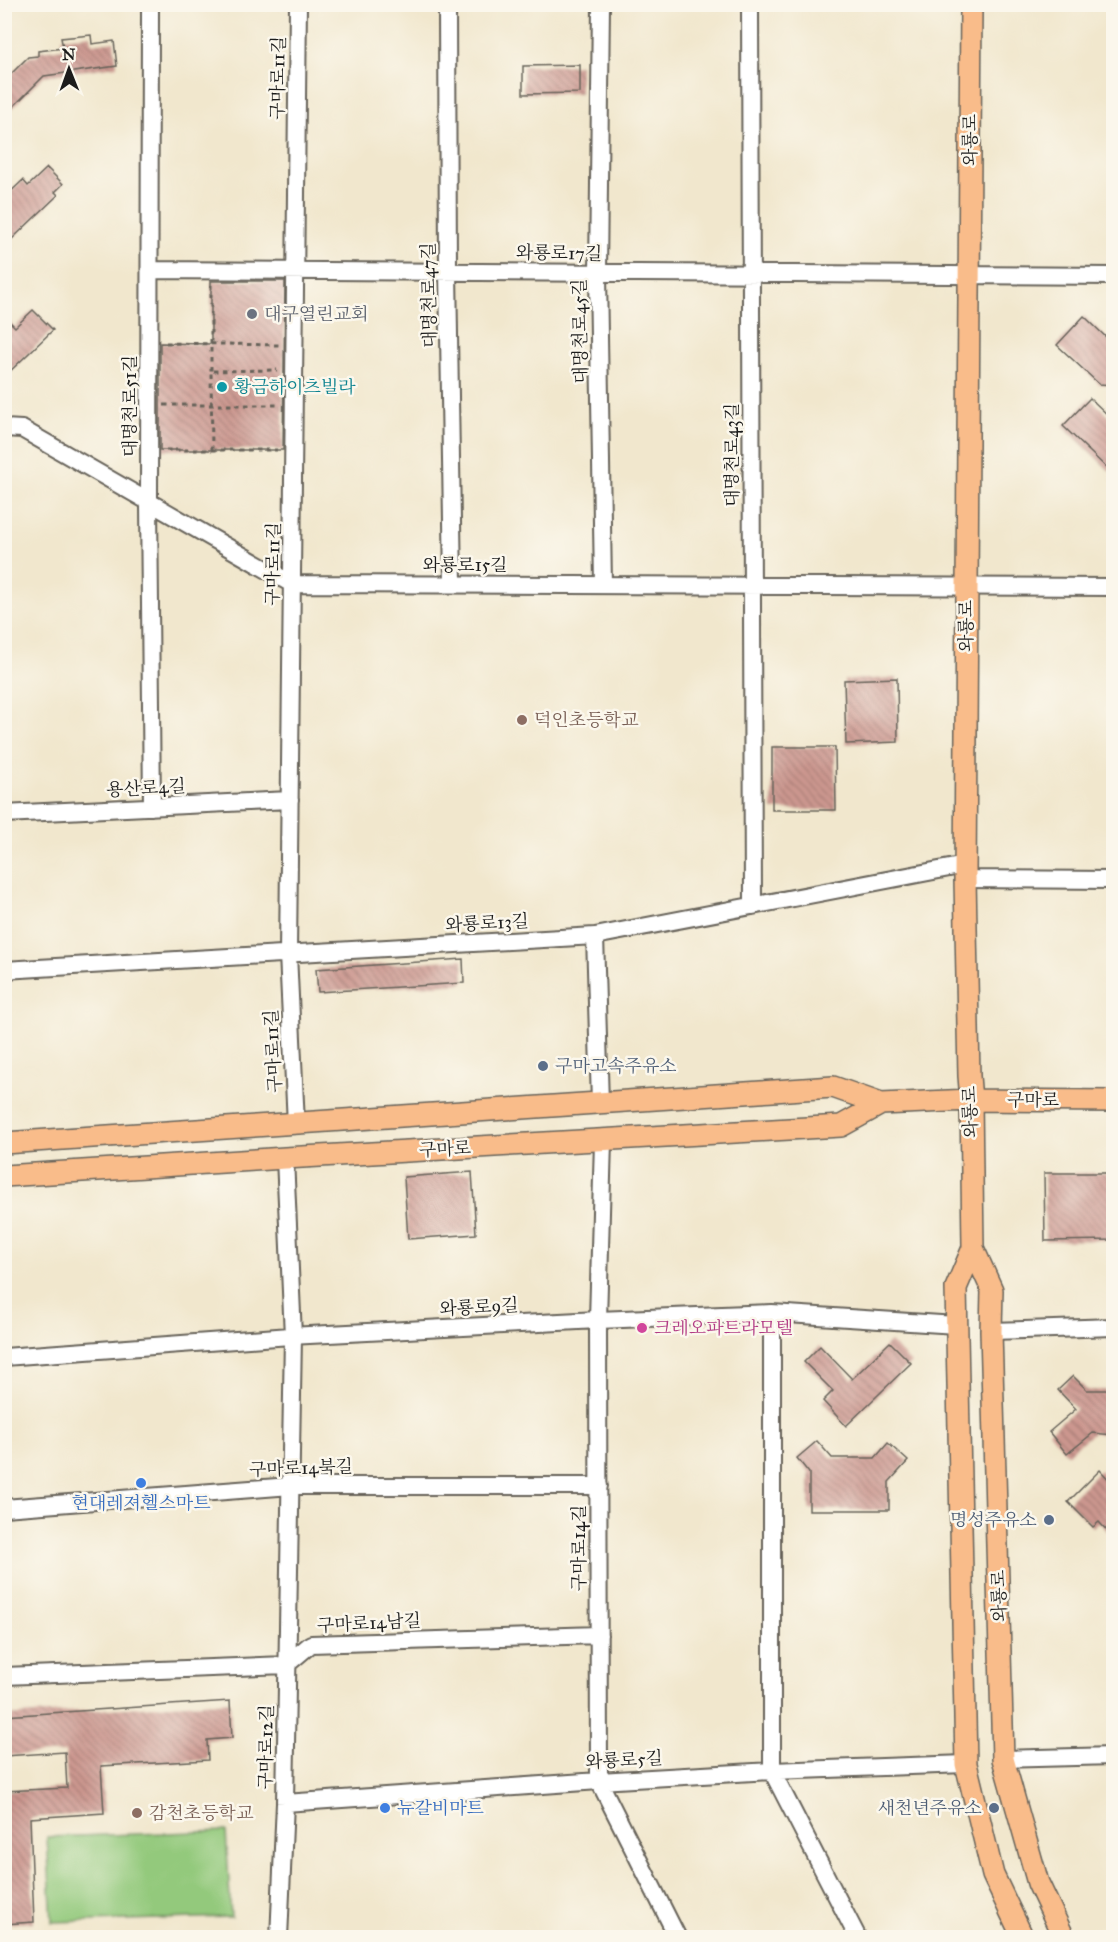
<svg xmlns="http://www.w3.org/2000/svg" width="1118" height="1942" font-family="'IM FELL Great Primer','Noto Serif KR',serif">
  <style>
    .green { fill: #93c97b; stroke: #58724c; stroke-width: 1.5 }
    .building { fill: url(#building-back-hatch) }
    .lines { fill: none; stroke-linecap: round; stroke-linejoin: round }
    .minor-casing { stroke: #67635a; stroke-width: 20 }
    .major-casing { stroke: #67635a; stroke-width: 24 }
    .path { stroke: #67635a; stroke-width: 3; stroke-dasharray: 4.5 4.5; stroke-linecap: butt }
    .minor { stroke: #fff; stroke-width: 16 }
    .major { stroke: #f9bc8a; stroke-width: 21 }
    .worship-dot { fill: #6b7280; stroke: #fbf7ec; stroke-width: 2 }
    .culture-dot { fill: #0f9aa8; stroke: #fbf7ec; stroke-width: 2 }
    .education-dot { fill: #8d6e63; stroke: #fbf7ec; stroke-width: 2 }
    .service-dot { fill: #5c6f8a; stroke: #fbf7ec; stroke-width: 2 }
    .hotel-dot { fill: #d1479c; stroke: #fbf7ec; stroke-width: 2 }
    .shop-dot { fill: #3f7fe0; stroke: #fbf7ec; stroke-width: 2 }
    .labels { text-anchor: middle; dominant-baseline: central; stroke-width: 5; stroke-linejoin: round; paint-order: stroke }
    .street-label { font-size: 18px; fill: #1c1c1c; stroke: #fbf7ec }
    .worship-label { font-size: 18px; fill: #5b616d; stroke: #fbf7ec; text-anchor: start }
    .culture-label { font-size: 18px; fill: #0d838f; stroke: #fbf7ec; text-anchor: start }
    .education-label { font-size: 18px; fill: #785e54; stroke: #fbf7ec; text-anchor: start }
    .service-label { font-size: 18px; fill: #4e5e75; stroke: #fbf7ec; text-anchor: end }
    .hotel-label { font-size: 18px; fill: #b23c85; stroke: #fbf7ec; text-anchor: start }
    .shop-label { font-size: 18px; fill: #366cbe; stroke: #fbf7ec }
  </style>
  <defs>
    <pattern id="building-back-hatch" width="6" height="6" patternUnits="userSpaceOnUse" patternTransform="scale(1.5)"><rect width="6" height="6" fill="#cc978f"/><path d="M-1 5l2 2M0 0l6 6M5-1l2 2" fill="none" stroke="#a57a74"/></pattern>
  </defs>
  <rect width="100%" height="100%" fill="#fbf7ec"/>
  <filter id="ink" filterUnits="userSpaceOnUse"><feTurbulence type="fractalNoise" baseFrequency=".0167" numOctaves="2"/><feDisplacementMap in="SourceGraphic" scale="12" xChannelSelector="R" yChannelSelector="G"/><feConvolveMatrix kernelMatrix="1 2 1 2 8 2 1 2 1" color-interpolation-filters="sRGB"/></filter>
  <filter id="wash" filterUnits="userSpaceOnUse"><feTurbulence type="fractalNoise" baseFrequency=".008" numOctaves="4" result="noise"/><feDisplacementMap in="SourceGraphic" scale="24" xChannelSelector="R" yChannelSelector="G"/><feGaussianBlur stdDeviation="1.35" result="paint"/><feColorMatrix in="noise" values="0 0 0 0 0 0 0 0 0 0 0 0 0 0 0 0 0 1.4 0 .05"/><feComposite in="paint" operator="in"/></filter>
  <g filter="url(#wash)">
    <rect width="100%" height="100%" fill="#f1e7cd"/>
    <path class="green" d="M226 1831 231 1917 52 1922 47 1837Z"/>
    <g id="blocks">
      <path class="building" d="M91 35 92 44 114 41 117 66 44 76 4 116V81L28 57 38 56V51L63 48 61 38Z
        M580 65V93L523 94V66Z
        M47 168 63 184 55 192 58 195 12 239 11 238 4 244V198L23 180 28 186Z
        M211 281H285L283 450H160V343L211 344Z
        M33 310 53 330 4 377V316L15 327Z
        M1084 316 1108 339H1113V385L1099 384 1057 345Z
        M1090 398 1113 420V474L1063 426Z
        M897 678 898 742 846 744 844 680Z
        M772 747H835L836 810H772Z
        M463 959 464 983 318 992 316 969Z
        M472 1172 476 1234 408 1239 404 1177Z
        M1044 1173H1113V1240L1045 1241Z
        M890 1342 911 1363 846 1426 823 1401 833 1391 804 1362 820 1346 852 1379Z
        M1073 1376 1087 1390H1113V1435L1093 1433 1067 1454 1049 1432 1076 1409 1058 1390Z
        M817 1441 832 1458H875L888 1443 908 1461 889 1482V1510H809V1473L797 1458Z
        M1100 1470 1113 1484V1537L1099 1522 1093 1527 1068 1502Z
        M230 1701 232 1738 207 1740 208 1760 101 1766 104 1813 30 1818 34 1922 4 1924V1791L67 1788 65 1752 4 1756V1716Z"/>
    </g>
  </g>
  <g filter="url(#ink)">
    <use href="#blocks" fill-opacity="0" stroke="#67635a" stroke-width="1.5"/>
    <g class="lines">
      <defs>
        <path id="minor" d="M150 4 149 503 152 807
          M447 4 448 271 453 584
          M601 4 598 274 603 585
          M750 4 753 906
          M150 270 1114 276
          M4 428 22 429 292 584 1114 587
          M4 814 290 800
          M965 879 1114 880
          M595 936 600 1103
          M4 970 595 936 965 865
          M296 1124 288 954 298 4
          M603 1141 598 1320 599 1781 678 1938
          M772 1313V1771L858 1938
          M991 1331 1114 1327
          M4 1357 290 1336 598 1320 772 1313 956 1325
          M4 1508 291 1486H599
          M4 1676 286 1665 311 1644 599 1635
          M1003 1759 1114 1756
          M285 1803 599 1781 772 1771 966 1764
          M279 1938 285 1803 293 1336 285 1158"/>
        <path id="major" d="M971 4 965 879 969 1076 971 1100 973 1248 956 1288 966 1764 993 1875 1023 1938
          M4 1143 833 1087 881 1104 971 1100 1114 1101
          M4 1176 285 1158 841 1126 881 1104
          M973 1248 992 1290 991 1331 1003 1759 1038 1883 1064 1938"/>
      </defs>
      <use href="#minor" class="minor-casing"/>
      <use href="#major" class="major-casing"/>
      <path class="path" d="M211 285V371
        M166 343 280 345
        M164 405H277
        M166 450H277
        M212 450 211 371 277 370"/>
      <use href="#minor" class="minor"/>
      <use href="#major" class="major"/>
    </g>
  </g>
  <circle class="worship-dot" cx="252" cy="314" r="6"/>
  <circle class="culture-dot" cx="222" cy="387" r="6"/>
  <g class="education-dot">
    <circle cx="522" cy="720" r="6"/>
    <circle cx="137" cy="1813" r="6"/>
  </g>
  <g class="service-dot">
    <circle cx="543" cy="1066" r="6"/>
    <circle cx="1049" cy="1520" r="6"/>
    <circle cx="994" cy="1808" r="6"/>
  </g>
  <circle class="hotel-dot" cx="642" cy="1328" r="6"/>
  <g class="shop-dot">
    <circle cx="141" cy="1483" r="6"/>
    <circle cx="385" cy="1808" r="6"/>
  </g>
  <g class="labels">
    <g class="street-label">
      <text transform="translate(278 78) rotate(-89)">구마로11길</text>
      <text transform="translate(970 140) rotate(-90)">와룡로</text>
      <text transform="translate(559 253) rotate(1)">와룡로17길</text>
      <text transform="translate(429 295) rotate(-91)">대명천로47길</text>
      <text transform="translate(580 331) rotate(-91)">대명천로45길</text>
      <text transform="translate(130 406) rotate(-90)">대명천로51길</text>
      <text transform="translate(732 455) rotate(-90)">대명천로43길</text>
      <text transform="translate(273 564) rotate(-89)">구마로11길</text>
      <text x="465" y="565">와룡로15길</text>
      <text transform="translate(966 626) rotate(-90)">와룡로</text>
      <text transform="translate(146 788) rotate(-3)">용산로4길</text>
      <text transform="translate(487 923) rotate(-3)">와룡로13길</text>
      <text transform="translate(273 1051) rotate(-93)">구마로11길</text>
      <text x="1033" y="1100">구마로</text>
      <text transform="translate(970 1112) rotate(-92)">와룡로</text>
      <text transform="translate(445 1149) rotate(-3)">구마로</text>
      <text transform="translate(479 1307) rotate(-3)">와룡로9길</text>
      <text transform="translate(301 1468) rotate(-2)">구마로14북길</text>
      <text transform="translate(579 1548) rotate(-90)">구마로14길</text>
      <text transform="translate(999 1596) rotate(-92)">와룡로</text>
      <text transform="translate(369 1623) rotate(-3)">구마로14남길</text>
      <text transform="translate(266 1747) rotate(-89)">구마로12길</text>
      <text transform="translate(624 1760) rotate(-3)">와룡로5길</text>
    </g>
    <g class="worship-label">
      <text x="264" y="314">대구열린교회</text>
    </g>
    <g class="culture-label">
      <text x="234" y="387">황금하이츠빌라</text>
    </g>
    <g class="education-label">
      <text x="534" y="720">덕인초등학교</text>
      <text x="149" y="1813">감천초등학교</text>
    </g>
    <g class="service-label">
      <text x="555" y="1066" text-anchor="start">구마고속주유소</text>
      <text x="1037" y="1520">명성주유소</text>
      <text x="982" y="1808">새천년주유소</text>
    </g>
    <g class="hotel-label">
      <text x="654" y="1328">크레오파트라모텔</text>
    </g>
    <g class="shop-label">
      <text x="141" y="1503">현대레져헬스마트</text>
      <text x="397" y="1808" text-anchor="start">뉴갈비마트</text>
    </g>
  </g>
  <rect width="1118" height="1942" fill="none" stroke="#fbf7ec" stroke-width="24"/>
  <g transform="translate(69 69) rotate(359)" stroke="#fbf7ec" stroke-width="4.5" paint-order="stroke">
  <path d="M0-4.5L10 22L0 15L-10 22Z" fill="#1c1c1c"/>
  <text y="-9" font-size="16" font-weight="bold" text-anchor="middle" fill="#1c1c1c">N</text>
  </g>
</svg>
